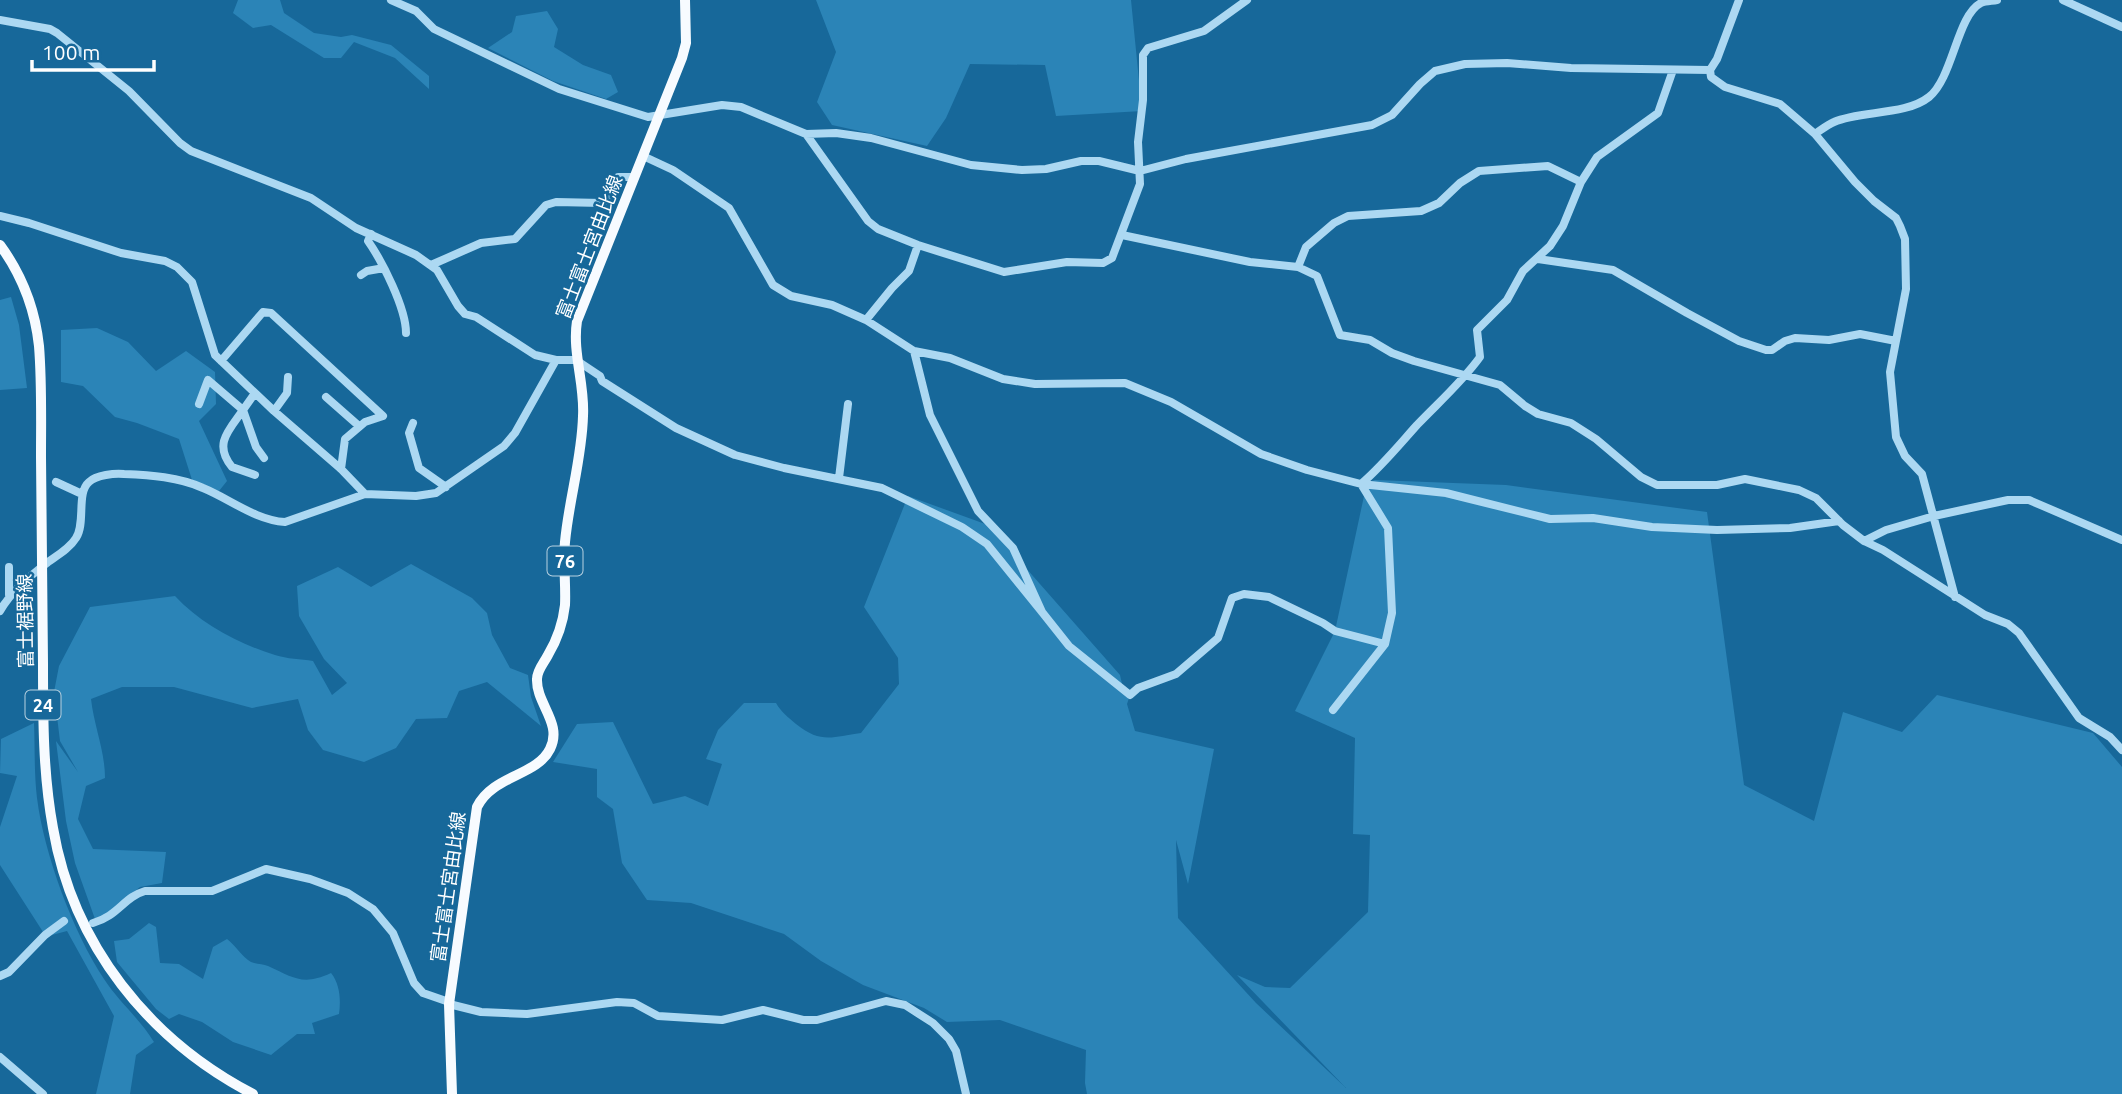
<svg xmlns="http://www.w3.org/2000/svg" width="2122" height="1094" font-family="Ubuntu,'Noto Sans JP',sans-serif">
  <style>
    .green { fill: #2b84b7 }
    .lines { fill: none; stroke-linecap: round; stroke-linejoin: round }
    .minor { stroke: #acd8f2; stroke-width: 8 }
    .major { stroke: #f7fbff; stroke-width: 10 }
    .labels { text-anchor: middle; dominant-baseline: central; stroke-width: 5; stroke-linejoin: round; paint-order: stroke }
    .shield { fill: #17689a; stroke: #b9d2e1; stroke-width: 2 }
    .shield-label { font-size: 18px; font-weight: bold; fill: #fff }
    .street-label { font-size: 19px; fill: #fff; stroke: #17689a }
  </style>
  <rect width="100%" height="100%" fill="#17689a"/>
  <path class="green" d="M238 0H280L284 13 314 33 341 37 352 35 391 45 429 76V89L395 58 354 42 341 58H324L271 25 253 28 233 13Z
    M816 0H1131L1142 111 1056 116 1045 65 970 64 946 118 927 146 832 125 817 102 836 52Z
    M547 11 558 29 554 47 583 65 611 75 618 92 606 99 553 81 488 48 512 32 516 16Z
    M11 297 19 325 27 388 0 390V300Z
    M97 328 128 342 156 371 186 351 215 372 216 404 199 421 227 481 219 491 193 483 179 439 137 423 115 417 83 386 61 382V330Z
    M1375 480 1506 485 1707 512 1744 785 1814 821 1843 712 1902 732 1937 695 2093 733 2122 767V1094H1087L1085 1083 1086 1050 1000 1020 947 1022 924 1008 863 985 821 961 784 934 691 903 647 900 622 863 613 809 597 797V769L553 762 577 724 613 722 653 804 685 796 708 806 722 764 706 759 718 730 744 703H776C781 712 788 717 796 724 821 744 832 737 861 733L899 684 898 658 864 607 908 496 988 525 1120 675 1123 688 1130 695 1127 704 1135 731 1214 749 1188 884 1176 840 1178 918 1256 1003 1346 1088 1237 975 1265 987 1290 988 1368 912 1370 835 1353 834 1355 738 1295 711 1335 631 1364 496 1361 484Z
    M411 564 472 598 487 613 492 635 510 668 528 675 531 697 541 726 487 682 459 691 447 718 416 719 396 748 364 762 323 750 308 730 298 699 252 708 174 687H122L91 699C94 726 105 751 105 778L86 786 78 819 93 849 166 852 162 883 140 887 105 915 95 919 75 863 66 821 56 741 78 772 60 741 54 692 59 666 90 607 175 596C201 624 239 644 275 655 287 659 301 659 313 661L332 695 347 683 324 659 299 616 297 586 338 567 371 587Z
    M34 723C35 747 34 773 37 798 44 854 73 932 104 979 119 1002 140 1019 154 1042L136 1055 130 1094H96L114 1016 67 931 52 935 55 929 45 935 0 865V827L17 776 0 773 1 739Z
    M149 923 156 927 160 963 179 964 203 979 213 947 227 939C235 945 243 958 251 962 256 964 263 964 268 966 294 978 303 986 331 973 340 984 341 1000 339 1014L312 1023 315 1034H297L271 1055 233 1042 202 1022 179 1014 169 1019 156 1009 117 962 114 941 129 939Z"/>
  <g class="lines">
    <path class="minor" d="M391 0 416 11 434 29 559 89 648 117 722 105 741 107 806 134 836 133 871 138 971 165 1022 170 1046 169 1081 161H1099L1140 171 1186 159 1372 125 1392 115 1420 84 1435 71 1465 64 1507 63 1571 68 1710 70
      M2063 0 2122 27
      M0 20 50 29 57 33 129 91 180 143 191 151 311 198 356 228 416 255 437 270 458 306 465 314 476 317 535 355 556 360H576L600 376 602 381 676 428 735 455 784 468 882 488 962 527 987 544 1042 612
      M1710 70 1711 77 1725 87 1780 104 1815 134 1855 182 1874 201 1896 218 1900 226 1905 239 1906 289 1890 372 1896 437 1905 456 1922 474 1955 597
      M1710 70 1717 59 1739 0
      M806 134 868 221 878 229 918 245 1004 272 1067 262 1103 263 1112 258 1140 184 1138 142 1143 100V55L1148 48 1204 31 1247 0
      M1815 134C1821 130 1827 125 1834 122 1860 110 1905 116 1929 97 1953 78 1957 15 1981 3 1985 1 1992 1 1997 0
      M643 156 673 170 729 208 773 285 791 296 832 305 866 320 914 351 950 358 1003 379 1035 384 1125 383 1171 402 1261 454 1307 470 1361 484 1446 493 1550 519 1593 518 1652 527 1717 530 1790 528 1839 521
      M0 216 29 223 121 253 165 261 177 267 192 282 215 355 274 411 341 469 365 494
      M371 234 368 241C382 261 406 308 406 333
      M1122 235 1250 262 1298 267 1317 276 1340 335 1370 340 1392 353 1414 361 1500 385 1525 406 1538 414 1571 423 1596 439 1641 477 1657 485H1717L1745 479 1799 490 1816 498 1843 525 1864 541 1883 550 1985 615 2008 624 2019 633 2079 718 2110 737 2122 750
      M1538 259 1613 270 1687 313 1739 341 1766 350H1772L1785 341 1795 338 1829 340 1860 334 1896 341
      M431 265 481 243 515 239 546 205 556 202 602 203 608 198 618 177H633
      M1298 267 1306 247 1334 223 1348 216 1421 211 1439 203 1460 183 1479 171 1548 166 1581 182
      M361 275 367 271 384 268
      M866 320 892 288 909 271 918 245
      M914 351 930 415 978 511 1013 548 1042 612 1069 646 1130 695 1138 688 1176 674 1218 638 1232 598 1244 594 1269 597 1323 623 1335 631 1385 644
      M221 361 263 312 271 313 383 416 365 422 345 439 341 469
      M255 393 243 410 256 447 264 458
      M326 397 359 426
      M199 404 208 380 243 410C229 430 213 444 232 467L255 475
      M274 411 287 393 288 377
      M413 423 409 433 419 468 446 487
      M839 478 848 404
      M56 482 82 494
      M1361 484C1382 466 1399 445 1417 425 1439 402 1462 382 1480 357L1477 330 1507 300 1523 271 1550 246 1563 226 1581 182 1597 157 1658 113 1673 70
      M1864 541 1886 530 1934 516 2008 500H2029L2122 540
      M9 567V595
      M0 611C12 590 29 577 48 562 58 555 70 548 76 538 86 523 76 493 89 482 96 475 115 473 124 474 150 475 179 477 203 488 230 499 255 520 285 522L365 494 416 496 436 493 504 446 515 433 556 360
      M1333 710 1385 644 1392 613 1388 528 1361 484
      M93 923C118 916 124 897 145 891H212L266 869 310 879 348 893 373 909 393 933 414 983 423 993 449 1002
      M0 976 9 972 45 935 64 921
      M449 1004 481 1012 527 1014 617 1002 634 1003 658 1016 722 1020 763 1010 803 1020H817L886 1001 905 1005 933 1023 949 1039 956 1051 966 1094
      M0 1057 43 1094"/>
    <path class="major" d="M0 245C22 275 35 309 39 346 42 383 41 420 41 457 42 526 42 595 43 664 43 719 43 774 53 828 73 945 149 1040 253 1094
      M452 1094 449 1004 477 807C493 775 537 776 550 749 563 723 536 704 537 679 537 670 544 663 548 655 557 640 563 623 565 605 566 584 563 563 565 542 569 499 582 458 583 416 585 384 572 353 577 321L682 58 686 43 685 0"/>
  </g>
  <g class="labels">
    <g class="shield">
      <rect x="547.5" y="546.5" width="35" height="29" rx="5"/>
      <rect x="25.5" y="690.5" width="35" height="29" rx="5"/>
    </g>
    <g class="shield-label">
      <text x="565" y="561">76</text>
      <text x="43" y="705">24</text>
    </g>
    <g class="street-label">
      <text transform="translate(589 247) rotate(-69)">富士富士宮由比線</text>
      <text transform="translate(25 621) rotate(-91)">富士裾野線</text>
      <text transform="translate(448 887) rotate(-82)">富士富士宮由比線</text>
    </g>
  </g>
  <path d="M32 60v10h122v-10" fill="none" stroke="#ffffff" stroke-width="3.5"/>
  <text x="42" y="60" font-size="21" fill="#ffffff" stroke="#17689a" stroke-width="5" paint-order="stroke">100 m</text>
</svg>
